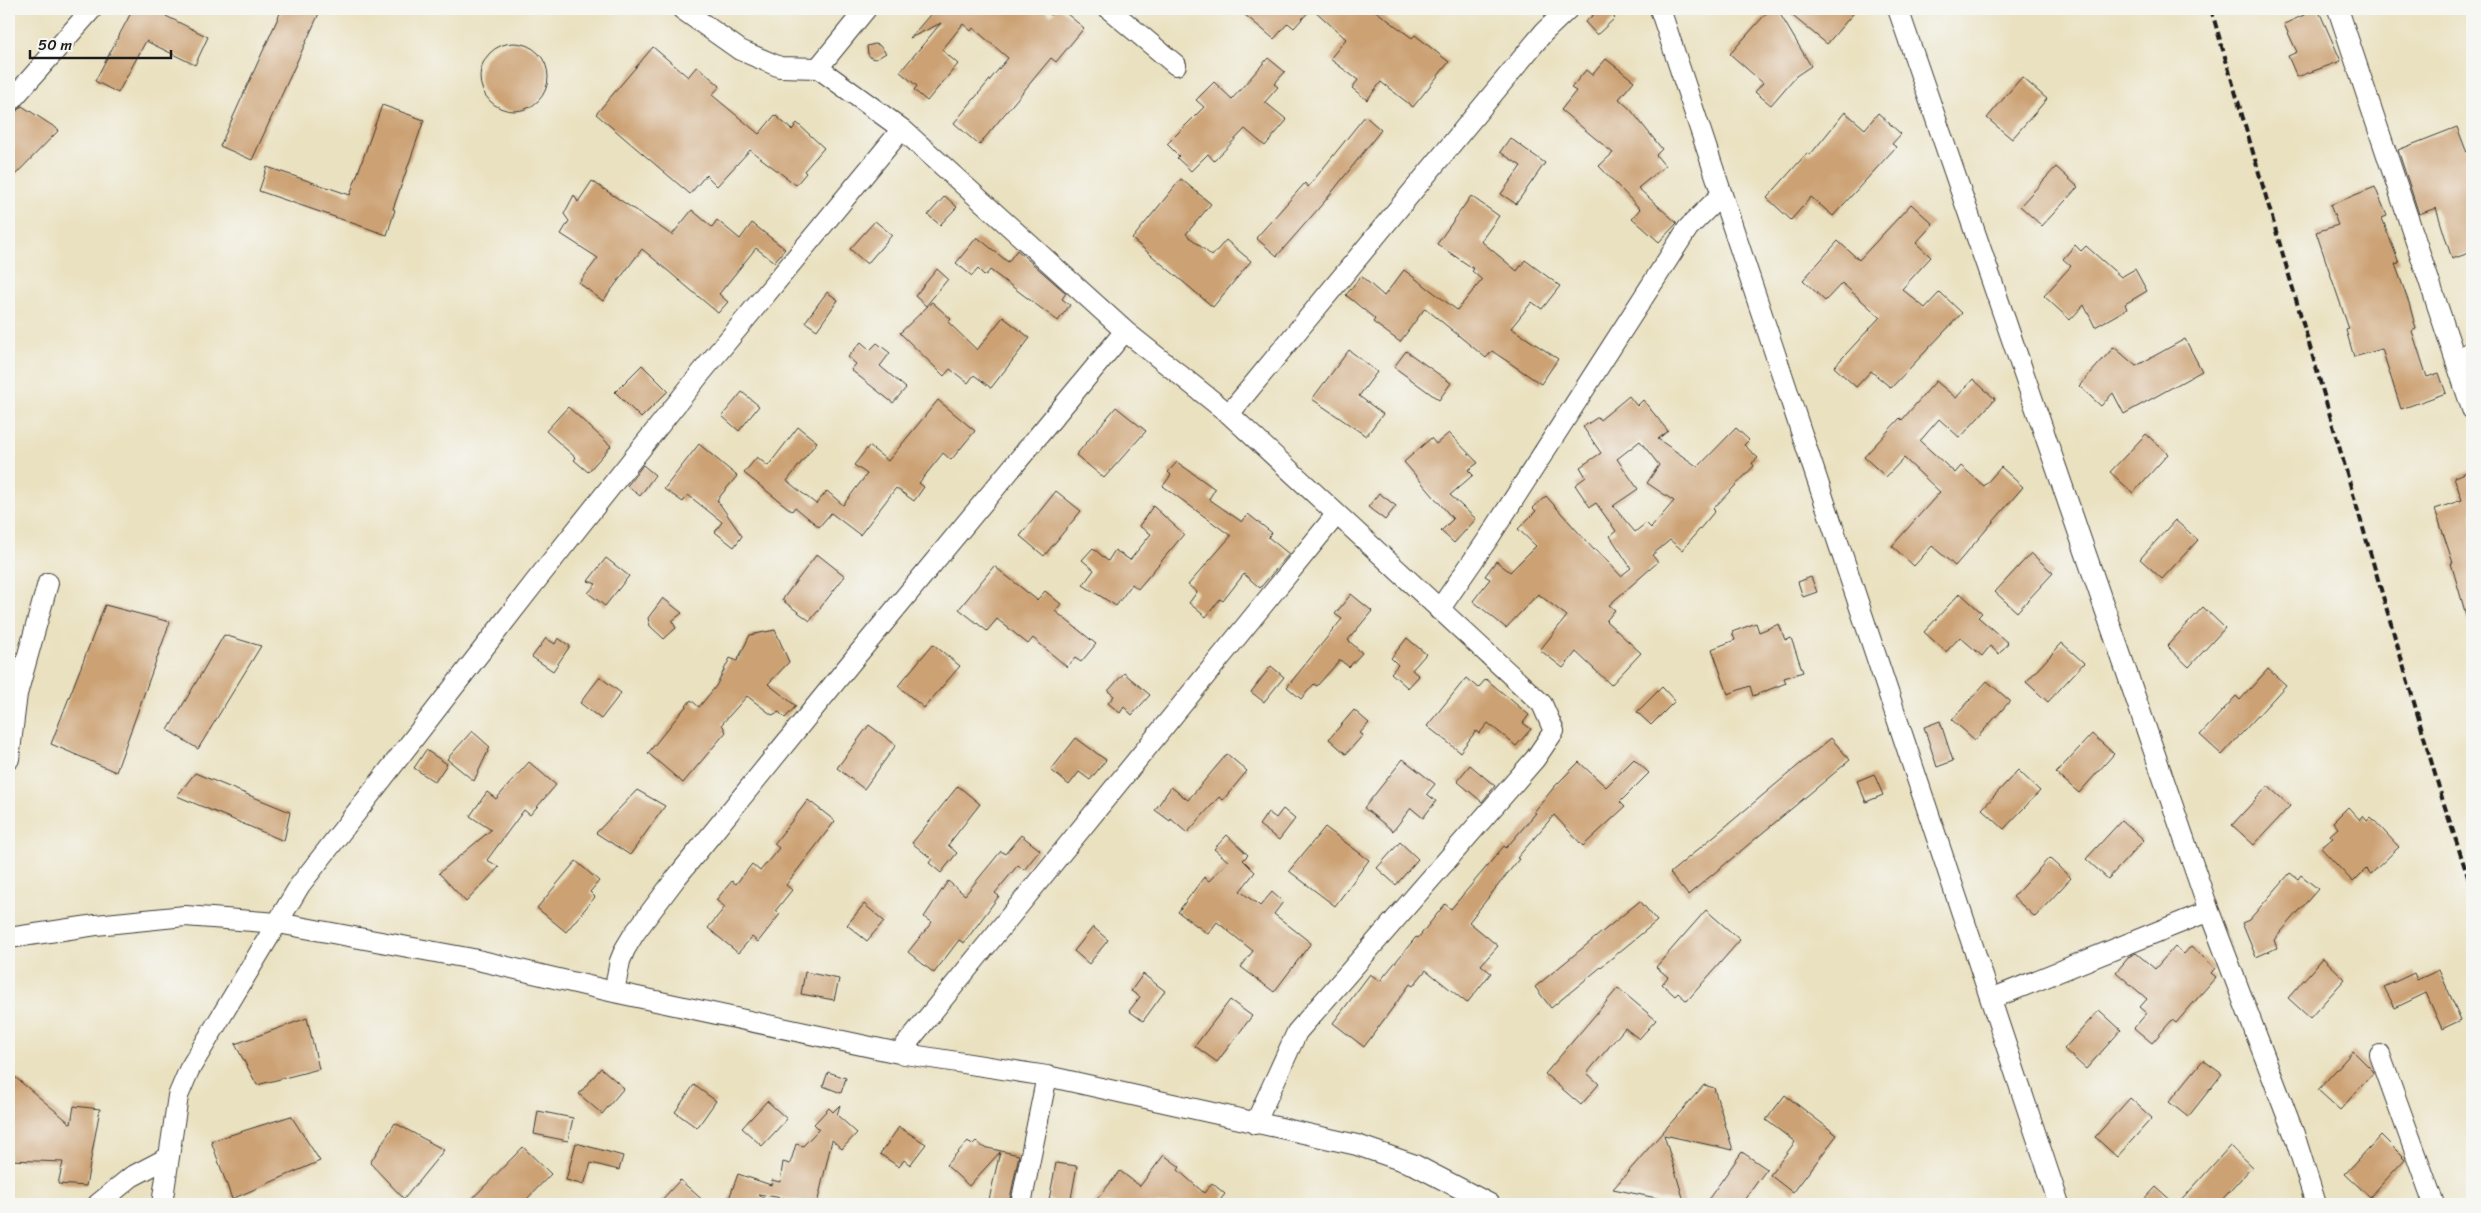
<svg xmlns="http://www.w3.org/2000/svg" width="2481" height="1213" font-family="Sriracha,sans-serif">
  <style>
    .building { fill: #cca173; fill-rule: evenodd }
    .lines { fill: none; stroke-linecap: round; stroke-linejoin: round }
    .minor-casing { stroke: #3b3a35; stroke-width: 22 }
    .minor { stroke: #fff; stroke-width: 20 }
    .rail { stroke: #1c1c1c; stroke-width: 4; stroke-dasharray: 8 4; stroke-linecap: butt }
  </style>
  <rect width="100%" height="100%" fill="#f6f6f2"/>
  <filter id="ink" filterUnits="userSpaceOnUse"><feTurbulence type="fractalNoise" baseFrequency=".02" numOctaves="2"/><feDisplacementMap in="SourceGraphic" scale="10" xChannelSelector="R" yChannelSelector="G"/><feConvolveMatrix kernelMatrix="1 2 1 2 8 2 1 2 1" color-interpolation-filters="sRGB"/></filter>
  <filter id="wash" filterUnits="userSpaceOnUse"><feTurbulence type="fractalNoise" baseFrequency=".0096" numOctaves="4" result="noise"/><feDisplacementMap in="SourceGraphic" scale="20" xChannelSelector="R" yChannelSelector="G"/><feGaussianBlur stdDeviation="1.12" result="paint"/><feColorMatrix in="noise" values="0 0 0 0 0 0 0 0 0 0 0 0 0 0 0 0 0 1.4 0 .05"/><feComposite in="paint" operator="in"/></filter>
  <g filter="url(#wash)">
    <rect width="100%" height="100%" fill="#eae1c0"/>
    <g id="blocks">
      <path class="building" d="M133 9H170L166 16 208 37 195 65 146 41 118 93 95 81Z
        M282 9H321L252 160 220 146Z
        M935 9H1043L1051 15 1056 9H1061L1084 28 1056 62 1051 58 979 145 954 123 1008 58 973 28 971 31 963 24 942 50 958 64 927 101 914 90 917 86 900 72 941 23 910 38Z
        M1238 9H1311L1294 28 1288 23 1274 39Z
        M1313 9H1373L1412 38 1415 35 1449 62 1413 107 1381 82 1367 100 1352 88 1358 80 1330 59 1346 39Z
        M1600 9H1606L1615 18 1597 35 1585 22Z
        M1770 9H1777L1811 66 1796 76 1771 105 1755 92 1763 83 1730 54Z
        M1784 9H1857L1827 44Z
        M2301 9H2318L2341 61 2297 77 2288 56 2297 52 2284 24 2304 15Z
        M480 77a34 34 0 1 1 68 0a34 34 0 1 1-68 0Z
        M875 44 879 45 886 53 876 59 871 58 868 54 867 46Z
        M653 47 688 77 697 66 720 86 712 95 759 134 775 115 792 130 797 123 824 148 804 171 806 173 796 185 750 150 717 186 706 175 690 194 596 114Z
        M1268 58 1285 72 1274 84 1278 87 1265 102 1287 120 1265 146 1245 129 1214 161 1208 154 1191 171 1177 158 1179 156 1167 144 1204 107 1196 100 1214 82 1232 99Z
        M1606 59 1634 81 1619 99 1630 109 1662 149 1656 155 1665 166 1638 188 1677 223 1659 242 1632 218 1640 209 1599 166 1613 153 1561 110 1576 91 1571 88 1586 70 1592 75Z
        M2022 77 2047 99 2012 139 1987 118Z
        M382 105 424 120 393 209 395 210 387 235 259 191 267 167 350 195Z
        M22 106 59 130 9 181V115L13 114Z
        M1845 112 1865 129 1878 113 1901 134 1892 144 1896 147 1833 216 1811 197 1791 220 1767 198 1807 153 1810 155Z
        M1365 116 1381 130 1325 201 1277 256 1256 238 1305 183 1308 187Z
        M2457 127 2472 166V252L2452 259 2436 208 2419 214 2398 150Z
        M1510 138 1545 163 1516 204 1501 194 1521 166 1500 152Z
        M2056 167 2078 187 2042 226 2020 206Z
        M1181 179 1211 204 1186 234 1212 256 1226 240 1251 261 1213 307 1132 239Z
        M592 181 672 235 692 210 712 227 717 220 740 239 752 223 785 249 774 262 756 248 719 294 728 302 718 313 642 249 603 301 579 283 598 258 561 234 569 221 564 214 574 195 578 202Z
        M2375 187 2387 216 2382 218 2399 263 2395 264 2409 303 2416 329 2412 331 2427 377 2439 373 2446 393 2401 409 2382 349 2354 357 2346 330 2349 329 2316 232 2338 225 2330 205Z
        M945 196 957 207 940 225 928 215Z
        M1471 196 1499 216 1481 241 1517 271 1525 260 1560 286 1542 309 1532 302 1511 328 1558 359 1541 384 1492 351 1486 358 1425 308 1400 342 1373 322 1375 319 1346 295 1361 276 1384 296 1404 270 1457 310 1482 280 1472 271 1474 269 1437 244Z
        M1911 204 1933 224 1916 243 1931 257 1902 289 1925 308 1940 292 1962 313 1891 388 1871 371 1856 387 1834 367 1880 317 1842 283 1825 301 1803 280 1838 241 1859 260Z
        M875 221 892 235 867 264 850 249Z
        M977 237 1008 262 1017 250 1066 293 1062 299 1070 305 1058 321 990 270 985 276 978 269 972 276 956 263Z
        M2075 245 2081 251 2086 246 2121 277 2135 269 2147 291 2125 304 2127 309 2095 327 2084 305 2070 320 2044 296 2071 266 2063 259Z
        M937 269 948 279 926 306 915 296Z
        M827 292 838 300 817 330 805 322Z
        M932 302 951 319 948 322 977 350 1003 317 1030 338 991 388 974 375 968 383 950 369 944 376 900 333Z
        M2185 339 2202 371 2124 414 2113 393 2101 406 2079 386 2114 347 2136 366Z
        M861 342 870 350 877 343 890 353 880 366 906 388 893 403 851 370 856 364 848 357Z
        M1349 350 1377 372 1359 396 1383 414 1366 436 1312 399Z
        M1406 351 1451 383 1439 400 1394 367Z
        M642 365 668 391 641 418 615 392Z
        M1973 379 1995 399 1960 438 1939 419 1920 441 1955 473 1961 466 1984 486 2001 467 2023 487 1955 566 1932 546 1914 566 1892 546 1940 492 1904 458 1886 477 1864 457 1900 418 1902 420 1936 381 1956 398Z
        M742 392 759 406 739 431 722 416Z
        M1629 396 1637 406 1643 400 1668 431 1658 439 1698 467 1736 428 1749 440 1744 445 1758 458 1752 463 1754 466 1713 509 1715 511 1682 550 1670 540 1652 555 1658 562 1609 605 1615 610 1606 621 1641 653 1611 685 1576 652 1563 668 1540 650 1567 616 1538 594 1506 628 1473 601 1490 579 1485 576 1496 561 1510 572 1536 546 1518 529 1536 511 1533 508 1546 496 1594 550 1596 549 1621 576 1631 568 1610 536 1616 531 1596 503 1590 507 1575 485 1586 477 1580 467 1601 453 1583 427 1598 417 1600 420ZM1640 441 1659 465 1647 483 1674 501 1651 528 1646 523 1635 532 1613 506 1638 489 1617 459Z
        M938 400 975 431 951 460 943 453 919 483 924 487 914 501 896 488 860 535 831 513 819 527 795 507 792 511 744 473 757 457 768 466 798 427 817 442 787 481 816 504 827 491 843 505 867 474 854 465 869 446 888 461Z
        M568 407 611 446 588 472 574 460 576 458 546 431Z
        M1116 407 1146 431 1104 478 1076 455Z
        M1449 433 1478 463 1468 470 1473 475 1450 495 1476 519 1454 543 1441 531 1453 519 1404 462 1431 438 1436 444Z
        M2146 434 2168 454 2133 493 2110 472Z
        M699 444 737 476 717 500 742 536 734 547 715 532 722 522 688 495 683 502 664 489Z
        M1177 462 1215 489 1209 499 1242 522 1248 514 1272 533 1268 537 1289 554 1260 588 1244 574 1223 601 1220 599 1206 617 1189 603 1197 592 1188 585 1231 536 1163 486 1171 475 1168 472Z
        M643 465 655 475 640 496 627 486Z
        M2472 470V621L2468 622 2451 563H2453L2435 509 2462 500 2454 477Z
        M1056 491 1081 511 1044 556 1020 536Z
        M1379 493 1396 506 1385 520 1368 507Z
        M1153 506 1184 534 1138 589 1132 584 1116 606 1083 585 1094 570 1082 560 1093 548 1108 561 1115 550 1130 560 1151 534 1139 526Z
        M2175 520 2198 540 2162 579 2140 559Z
        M2031 553 2053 573 2017 612 1995 592Z
        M817 554 845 576 810 621 782 600Z
        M606 558 629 576 605 606 588 593 596 584 588 581Z
        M994 566 1037 600 1045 591 1061 604 1055 611 1096 644 1081 662 1075 658 1067 667 1033 638 1028 644 997 619 987 631 959 609Z
        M1811 577 1817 592 1803 597 1798 582Z
        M1960 593 1982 613 1978 617 2008 643 1999 654 1990 646 1982 656 1960 637 1946 652 1924 632Z
        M1351 594 1372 611 1348 640 1362 653 1349 667 1340 660 1317 686 1314 684 1301 699 1287 687 1342 619 1335 614Z
        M663 598 682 613 672 621 676 628 664 639 650 626 648 618Z
        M105 605 170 622 116 772 51 744Z
        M2203 607 2225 628 2189 667 2167 646Z
        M1756 623 1759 632 1779 624 1785 640 1791 638 1803 672 1784 678 1786 683 1753 696 1750 686 1728 694 1712 649 1735 640 1732 632Z
        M775 630 789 662 768 684 796 706 785 718 779 712 772 715 747 696 722 724 726 732 683 783 648 753 691 700 699 707 716 686 730 658 737 661 750 635Z
        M224 635 261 646 198 749 168 730Z
        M546 638 555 644 558 638 570 646 553 671 532 657Z
        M1407 638 1426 654 1412 670 1419 676 1408 688 1391 673 1398 665 1391 658Z
        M2062 643 2084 663 2048 702 2026 682Z
        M933 644 960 666 924 708 898 686Z
        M1271 666 1284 677 1264 702 1251 692Z
        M2268 669 2286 685 2222 755 2200 735 2236 696 2240 700Z
        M1124 673 1150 695 1132 715 1124 707 1120 713 1108 703 1114 696 1108 691Z
        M600 677 621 693 601 719 580 703Z
        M1466 678 1478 688 1486 679 1529 715 1523 723 1531 729 1516 746 1488 723 1479 734 1476 731 1460 752 1427 726Z
        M1987 681 2010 701 1975 740 1952 720Z
        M1662 687 1675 701 1651 725 1637 712Z
        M1354 710 1369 723 1360 733 1363 735 1346 754 1329 739Z
        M1940 721 1953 761 1937 767 1924 727Z
        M869 725 896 745 864 789 837 768Z
        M472 731 490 747 474 781 447 759Z
        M2092 734 2114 754 2079 793 2056 773Z
        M1076 738 1106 760 1090 780 1079 772 1069 785 1051 770Z
        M1831 738 1850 760 1688 895 1670 873Z
        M426 750 447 764 435 782 414 768Z
        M1227 754 1247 771 1223 800 1219 797 1187 833 1171 819 1170 821 1155 810 1171 787 1188 800Z
        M1403 759 1435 784 1427 794 1436 801 1423 818 1411 808 1393 831 1364 808Z
        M1634 759 1649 773 1620 802 1625 807 1583 846 1554 815 1517 858 1519 859 1469 922 1498 946 1481 965 1491 973 1467 1003 1426 970 1413 986 1410 984 1364 1047 1333 1023 1370 974 1380 981 1416 937 1418 938 1445 904 1451 909 1504 846 1506 848 1536 813 1534 812 1555 786 1579 762 1606 787Z
        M529 762 556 785 530 815 524 810 487 860 499 867 466 902 439 873 491 830 470 816 487 792 496 799Z
        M1470 765 1495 786 1482 802 1457 781Z
        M2018 770 2040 791 2004 829 1982 809Z
        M195 773 290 812 284 841 177 796Z
        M1874 774 1883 795 1866 802 1857 781Z
        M958 786 980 804 948 845 957 853 941 873 929 863 932 859 912 843Z
        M2268 786 2290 806 2254 845 2232 825Z
        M637 790 665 806 630 855 596 833Z
        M808 800 835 821 786 885 792 890 776 910 780 914 758 942 752 937 738 953 708 928 725 907 716 900 732 881 736 884 752 864 760 871 779 848 774 844Z
        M2348 807 2360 820 2363 816 2367 821 2371 817 2399 847 2371 874 2366 869 2353 882 2321 848 2333 838 2330 835 2338 828 2333 822Z
        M1283 809 1295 819 1279 840 1259 825 1268 812 1276 818Z
        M2122 820 2144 840 2108 879 2086 859Z
        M1325 827 1369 860 1335 906 1289 871Z
        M1021 835 1040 850 1024 870 1018 865 995 893 999 896 964 943 959 940 934 973 908 952 932 922 924 917 948 881 965 895 1001 851 1005 854Z
        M1227 835 1248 855 1243 860 1255 872 1240 891 1260 906 1272 892 1283 902 1274 914 1311 943 1274 992 1241 967 1253 951 1217 922 1208 934 1178 912 1204 877 1209 881 1228 861 1214 849Z
        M1400 842 1418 859 1396 885 1377 868Z
        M2049 858 2071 878 2035 917 2013 897Z
        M576 861 599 881 590 892 595 897 566 932 537 908Z
        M2290 873 2298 879 2301 875 2318 889 2274 940 2277 948 2256 957 2242 923 2249 920Z
        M1640 901 1657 921 1551 1008 1535 987Z
        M864 904 884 921 867 941 847 925Z
        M1706 910 1740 940 1687 1001 1678 993 1675 996 1662 984 1668 977 1656 967Z
        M1093 927 1108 940 1089 964 1074 951Z
        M2175 946 2184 954 2191 946 2215 968 2211 973 2216 977 2176 1023 2172 1020 2152 1043 2134 1028 2147 1013 2140 1007 2147 999 2116 972 2130 956 2136 953 2155 969Z
        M2323 958 2345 979 2310 1018 2288 998Z
        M2439 970 2461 1020 2442 1029 2426 993 2395 1008 2384 987 2414 973 2417 980Z
        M805 972 839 979 834 1000 801 994Z
        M1143 974 1165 991 1143 1021 1129 1011 1140 997 1131 991Z
        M1618 988 1656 1020 1639 1039 1625 1028 1587 1073 1599 1084 1581 1105 1545 1074Z
        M1230 1000 1252 1016 1217 1062 1195 1046Z
        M2099 1010 2121 1030 2086 1069 2064 1049Z
        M307 1018 319 1069 257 1085 235 1044Z
        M2353 1051 2374 1072 2340 1110 2318 1090Z
        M2203 1060 2222 1074 2188 1117 2169 1102Z
        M601 1068 624 1088 602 1114 579 1094Z
        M9 1072 71 1124 74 1106 100 1109 86 1186 58 1184 63 1162 9 1160Z
        M828 1072 846 1078 841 1093 823 1086Z
        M694 1085 716 1101 697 1128 675 1112Z
        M1704 1085 1714 1088 1733 1150 1664 1135 1685 1204 1613 1189Z
        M1785 1095 1837 1135 1793 1193 1770 1175 1795 1142 1766 1120Z
        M2130 1098 2152 1118 2117 1157 2095 1137Z
        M767 1101 787 1119 762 1146 742 1128Z
        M840 1105 837 1115 857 1133 842 1149 832 1140 817 1204 758 1194 770 1204H727L738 1174 771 1185 772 1180 780 1182 783 1162 790 1164 796 1144 803 1146 819 1129 814 1124 829 1108 833 1112Z
        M538 1111 573 1118 568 1141 534 1134Z
        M291 1116 320 1161 232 1199 211 1141Z
        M395 1123 444 1150 404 1199 370 1163Z
        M899 1127 926 1144 910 1165 904 1160 899 1167 880 1154Z
        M2381 1135 2405 1159 2370 1197 2345 1174Z
        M968 1141 972 1145 976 1141 983 1147 1019 1155 1009 1204H988L1000 1152 969 1186 946 1165Z
        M576 1143 623 1156 619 1170 591 1163 584 1185 566 1180Z
        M2230 1146 2252 1167 2218 1204H2178Z
        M523 1147 551 1174 522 1204H467Z
        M1742 1152 1767 1169 1741 1204H1705Z
        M1164 1155 1180 1167 1178 1170 1204 1193 1212 1183 1225 1194 1217 1204H1093L1120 1171 1140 1186Z
        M1056 1163 1077 1166 1070 1204 1049 1200Z
        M680 1180 707 1204H658Z
        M2156 1187 2175 1204H2140Z"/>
    </g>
  </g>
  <g filter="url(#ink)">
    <use href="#blocks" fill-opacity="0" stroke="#3b3a35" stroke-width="1"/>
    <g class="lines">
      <defs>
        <path id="minor" d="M682 9 740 50 780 67 818 68 902 129 1125 331 1229 414 1542 704 1554 731 1535 759 1297 1032 1255 1124
          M1109 9 1176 65
          M1660 9 2059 1204
          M1898 9 2209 911 2294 1134 2316 1204
          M2338 9 2472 409
          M818 68 866 9
          M9 103 92 9
          M2456 361 2472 351
          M1229 414 1544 32 1568 9
          M1439 610 1490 536 1688 228 1722 194
          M9 759 17 694 48 583
          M9 938 96 925 185 916 278 923 473 959 614 992 899 1053 1047 1076 1357 1145 1415 1165 1490 1204
          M614 992 620 961 625 949 634 934 676 878 858 654 1125 331
          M1991 999 2209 911
          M899 1053 1336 515
          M2380 1055 2434 1204
          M98 1204 131 1177 169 1157
          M162 1204 178 1096 189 1070 300 885 535 582 701 373 902 129
          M1021 1204 1047 1076"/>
      </defs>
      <use href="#minor" class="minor-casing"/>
      <use href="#minor" class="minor"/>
      <path class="rail" d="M2211 9 2442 798 2472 889"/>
    </g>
  </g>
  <rect width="2481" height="1213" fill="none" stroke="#f6f6f2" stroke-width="30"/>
  <path d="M30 50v8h141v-8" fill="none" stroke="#1c1c1c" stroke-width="2.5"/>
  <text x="38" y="50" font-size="15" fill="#1c1c1c" stroke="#f6f6f2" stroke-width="4" paint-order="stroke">50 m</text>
</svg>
